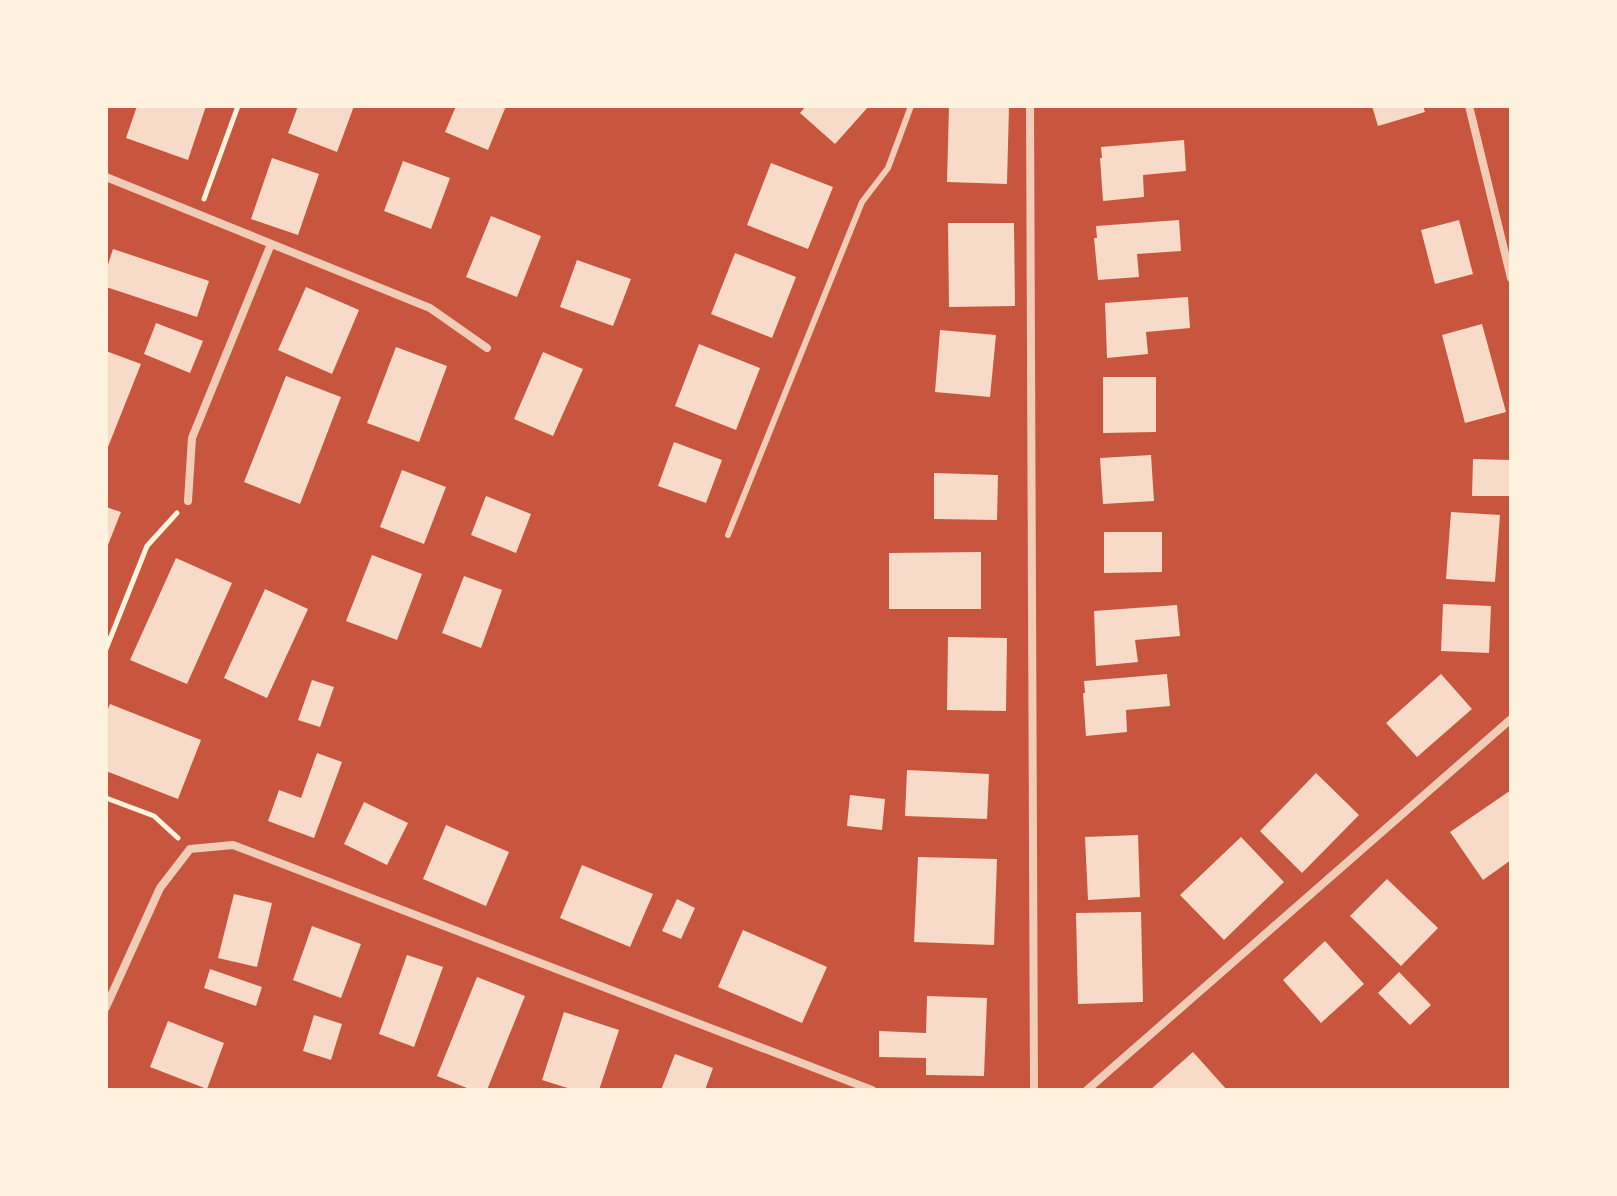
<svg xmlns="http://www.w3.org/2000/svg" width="1617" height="1196" font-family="'Open Sans',sans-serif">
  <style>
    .building { fill: #f7dbc8 }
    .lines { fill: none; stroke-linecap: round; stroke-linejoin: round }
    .path { stroke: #fff3e0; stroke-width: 5 }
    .service { stroke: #f1ccb7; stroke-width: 6 }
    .minor { stroke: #f1ccb7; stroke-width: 8 }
  </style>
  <rect width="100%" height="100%" fill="#c8553d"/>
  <path class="building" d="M137 106H206L188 160 126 138Z
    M298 106H354L337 152 288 133Z
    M456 106H506L488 150 445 132Z
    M806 106H869L835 144 800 113Z
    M949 106 1009 107 1007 184 947 182Z
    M1372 106H1423L1425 112 1378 126Z
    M1184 140 1186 171 1143 175 1144 197 1103 201 1100 158H1102L1101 147Z
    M272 158 319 174 298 235 251 219Z
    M403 161 450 178 431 229 384 211Z
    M771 163 833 187 808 249 747 225Z
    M491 216 541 236 517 297 466 277Z
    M1179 220 1181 251 1137 254 1139 277 1098 280 1094 238H1097L1096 226Z
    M1459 220 1473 274 1435 284 1421 230Z
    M948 223H1014L1015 306 949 307Z
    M113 249 209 281 197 317 106 287V271Z
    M735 253 796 277 772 338 711 314Z
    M577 260 631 279 613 326 560 307Z
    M306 287 359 310 332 374 278 350Z
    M1188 297 1190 328 1146 332 1148 354 1107 358 1105 303Z
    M156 323 203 341 190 373 144 354Z
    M1482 324 1506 412 1465 423 1442 335Z
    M940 330 996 335 990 397 935 392Z
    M699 344 760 368 736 430 675 406Z
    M396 347 447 366 419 442 367 423Z
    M106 351 141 364 106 452Z
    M543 352 583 369 553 436 514 419Z
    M286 376 341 397 300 504 244 482Z
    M1103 377H1156V432L1103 433Z
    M674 442 722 460 706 503 658 486Z
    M1151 455 1154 501 1103 504 1100 458Z
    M1473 459 1511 460V496H1472Z
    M402 470 446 487 424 544 380 527Z
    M934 473 998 475 997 520 934 519Z
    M486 496 531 514 516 553 471 535Z
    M106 507 121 512 106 550Z
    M1451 512 1500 515 1495 582 1446 579Z
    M1104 532H1162V572L1104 573Z
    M981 552V609H889V553Z
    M372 555 422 574 397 640 346 621Z
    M176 558 232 583 187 684 130 660Z
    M464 576 502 590 481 648 442 633Z
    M265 589 308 609 267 698 224 678Z
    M1443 604 1491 606 1489 653 1441 651Z
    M1177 605 1180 636 1135 640 1138 662 1096 666 1094 611Z
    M948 637 1007 638 1006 711 947 710Z
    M1167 674 1170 706 1126 710 1127 732 1086 736 1083 693H1085L1084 681Z
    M1441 674 1472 709 1417 757 1386 723Z
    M312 680 334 687 320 727 298 720Z
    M110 704 201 740 178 799 106 771V714Z
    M317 753 342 762 314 838 268 821 279 790 301 798Z
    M907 770 989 774 987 819 905 816Z
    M1316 773 1359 815 1302 873 1260 831Z
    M1511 790V860L1483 880 1450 832Z
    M850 795 885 799 882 830 847 826Z
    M364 802 408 823 387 865 344 844Z
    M446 825 509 852 486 906 423 879Z
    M1138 835 1140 897 1088 900 1085 837Z
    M1241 837 1284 882 1224 940 1180 895Z
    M918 857 997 859 994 945 914 942Z
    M582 865 653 894 630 947 560 918Z
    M1387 879 1438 928 1401 966 1350 916Z
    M234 894 272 903 257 967 218 958Z
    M677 899 695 908 681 939 662 931Z
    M1141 912 1143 1002 1078 1004 1076 913Z
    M312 926 361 944 341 998 293 980Z
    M743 930 827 967 802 1023 718 987Z
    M1325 941 1364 984 1321 1023 1283 980Z
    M407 955 443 967 414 1047 379 1034Z
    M210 969 262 987 256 1006 204 988Z
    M1399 972 1431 1005 1410 1025 1378 993Z
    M477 977 525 996 487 1090H472L437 1076Z
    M927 996 987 998 984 1076 926 1075V1058L879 1057V1031L926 1033Z
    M564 1012 619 1030 599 1090H574L542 1080Z
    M314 1015 342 1024 331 1060 303 1051Z
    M168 1021 224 1043 207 1089 150 1067Z
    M1193 1052 1227 1090H1150Z
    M675 1054 713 1068 705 1090H661Z"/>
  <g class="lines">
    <path class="path" d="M204 199 238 106
      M106 649 147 546 177 513
      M106 798 154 816 178 838"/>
    <path class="service" d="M728 535 862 202 888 168 911 106"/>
    <path class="minor" d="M1030 106 1034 1090
      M1469 106 1511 278
      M106 177 430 308 487 348
      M188 501 192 438 271 244
      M106 1007 160 888 190 849 233 845 872 1090
      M1087 1090 1511 719"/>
  </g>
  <rect width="1617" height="1196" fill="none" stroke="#fff3e0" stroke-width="216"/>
</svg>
